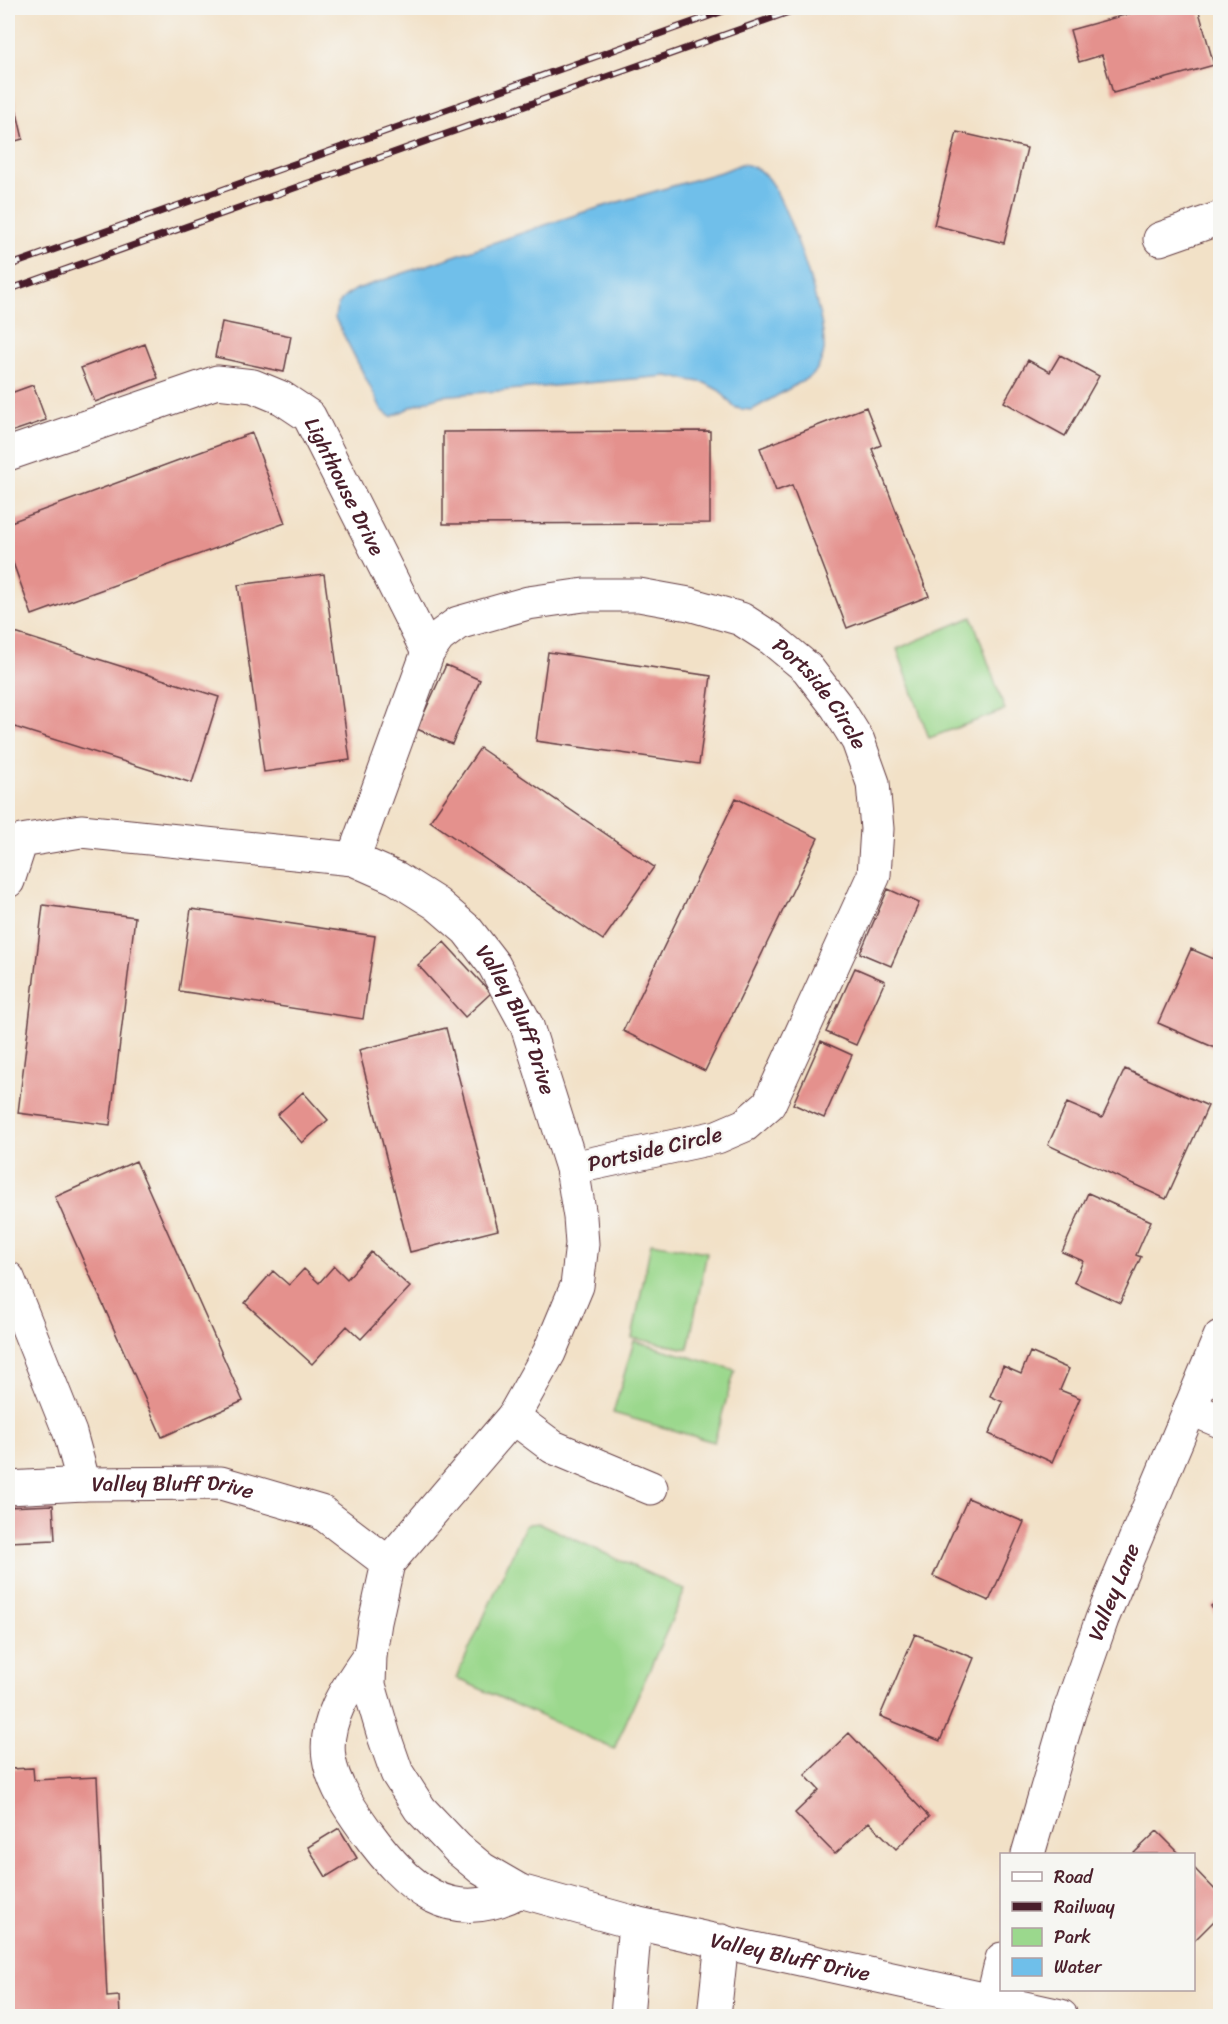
<svg xmlns="http://www.w3.org/2000/svg" width="1228" height="2024" font-family="Sriracha,sans-serif">
  <style>
    .green { fill: #9bd88d; stroke: #727c5c; stroke-width: 1.5 }
    .water { fill: #6fbfea; stroke: #5c6f8a; stroke-width: 1.5 }
    .building { fill: #e4918d }
    .lines { fill: none; stroke-linecap: round; stroke-linejoin: round }
    .minor-casing { stroke: #633c42; stroke-width: 35 }
    .minor { stroke: #fff; stroke-width: 33 }
    .rail-casing { stroke: #4a1f2b; stroke-width: 7 }
    .rail { stroke: #f6f6f2; stroke-width: 4.5; stroke-dasharray: 14; stroke-linecap: butt }
    .labels { text-anchor: middle; dominant-baseline: central; stroke-width: 4.5; stroke-linejoin: round; paint-order: stroke }
    .street-label { font-size: 21px; fill: #4a1f2b; stroke: #f6f6f2 }
  </style>
  <rect width="100%" height="100%" fill="#f6f6f2"/>
  <filter id="ink" filterUnits="userSpaceOnUse"><feTurbulence type="fractalNoise" baseFrequency=".0167" numOctaves="2"/><feDisplacementMap in="SourceGraphic" scale="12" xChannelSelector="R" yChannelSelector="G"/><feConvolveMatrix kernelMatrix="1 2 1 2 8 2 1 2 1" color-interpolation-filters="sRGB"/></filter>
  <filter id="wash" filterUnits="userSpaceOnUse"><feTurbulence type="fractalNoise" baseFrequency=".008" numOctaves="4" result="noise"/><feDisplacementMap in="SourceGraphic" scale="24" xChannelSelector="R" yChannelSelector="G"/><feGaussianBlur stdDeviation="1.35" result="paint"/><feColorMatrix in="noise" values="0 0 0 0 0 0 0 0 0 0 0 0 0 0 0 0 0 1.4 0 .05"/><feComposite in="paint" operator="in"/></filter>
  <g filter="url(#wash)">
    <rect width="100%" height="100%" fill="#f2e1c7"/>
    <path class="green" d="M972 617 1005 710 929 738 897 649Z
      M651 1243 707 1252 688 1349 632 1338Z
      M634 1341 735 1370 714 1442 613 1413Z
      M539 1523 685 1590 614 1749 456 1678 525 1526 529 1524Z"/>
    <path class="water" d="M741 164C754 165 764 172 771 183 790 210 826 318 824 350 823 360 819 367 813 375L752 410 740 409 734 407 720 391 705 383 667 376 441 396 413 406 391 417 382 410 335 318C336 302 344 296 357 289L581 213 724 171Z"/>
    <g id="blocks">
      <path class="building" d="M1150 8H1198L1214 65 1113 93 1102 55 1079 62 1070 30Z
        M12 91 23 139 8 143V92Z
        M957 132 1027 148 1004 243 934 225Z
        M222 322 291 336 284 372 215 357Z
        M145 344 158 378 95 402 81 368Z
        M1060 355 1099 376 1065 436 1004 402 1028 360 1050 372Z
        M33 385 46 420 8 433V394Z
        M866 407 881 445 872 449 929 596 847 628 792 485 776 491 760 448Z
        M710 431V523L443 524V432Z
        M252 433 285 523 32 615 8 549V523Z
        M324 574 350 760 264 772 238 585Z
        M15 633 219 697 192 783 8 725V656Z
        M548 652 711 676 699 764 536 741Z
        M446 665 480 680 452 744 417 729Z
        M480 748 654 867 603 940 430 821Z
        M736 798 818 838 705 1071 623 1031Z
        M888 889 919 903 891 966 860 953Z
        M43 905 135 917 110 1125 18 1113Z
        M191 909 375 936 363 1019 179 991Z
        M444 942 491 993 465 1017 418 965Z
        M1220 943V1050L1158 1023 1191 949 1214 959Z
        M855 968 885 981 856 1045 826 1032Z
        M446 1028 498 1230 410 1252 359 1050Z
        M821 1041 852 1055 824 1118 793 1104Z
        M1125 1069 1208 1106 1166 1199 1048 1145 1067 1103 1102 1118Z
        M303 1092 328 1120 302 1143 277 1115Z
        M136 1161 243 1401 162 1437 55 1197Z
        M1088 1193 1151 1221 1136 1255 1141 1257 1120 1303 1074 1282 1083 1261 1062 1252Z
        M371 1252 410 1287 361 1339 347 1326 312 1364 245 1303 273 1271 289 1285 304 1269 319 1283 334 1266 347 1279Z
        M1030 1352 1069 1369 1060 1390 1080 1398 1052 1462 989 1434 1003 1402 990 1396 1003 1366 1021 1374Z
        M968 1498 1024 1522 989 1601 933 1576Z
        M53 1505 55 1540 8 1542V1507Z
        M1220 1600V1622L1211 1606Z
        M915 1634 974 1658 940 1741 880 1716Z
        M849 1733 929 1817 896 1849 869 1822 835 1854 795 1813 819 1790 805 1775Z
        M33 1768 34 1780 97 1777 107 1997 119 1996 120 2016H8V1769Z
        M339 1828 357 1858 326 1877 308 1847Z
        M1157 1831 1180 1854H1133Z
        M1194 1868 1220 1895V1915L1194 1941Z"/>
    </g>
  </g>
  <g filter="url(#ink)">
    <use href="#blocks" fill-opacity="0" stroke="#633c42" stroke-width="1.5"/>
    <g class="lines">
      <defs>
        <g id="minor">
          <path d="M1160 239 1220 218"/>
          <path id="s1" d="M8 454 217 382 253 386 282 398 309 416 428 652"/>
          <path id="s2" d="M353 859 428 652 439 637 458 623 528 603 584 595H639L689 604 741 619 772 639 807 668 837 707 858 741 873 783 877 829 874 875 769 1104 745 1125 717 1137 572 1168"/>
          <path id="s3" d="M8 881 21 841 81 831 353 859 396 878 437 904 467 930 494 965 527 1026 572 1168 580 1217 582 1244 577 1286 549 1353 513 1417 388 1563 375 1622 370 1655 369 1685 384 1736 397 1773 420 1809 458 1849 482 1869 520 1891 635 1923 1061 2016"/>
          <path id="s4" d="M8 1278 70 1433 84 1484 221 1483 321 1512 388 1563"/>
          <path d="M1190 1408 1220 1421"/>
          <path d="M513 1417 553 1447 651 1488"/>
          <path d="M8 1488 84 1484"/>
          <path d="M370 1655C349 1685 323 1719 329 1758 333 1785 351 1810 366 1831 406 1886 450 1929 520 1891"/>
          <path id="s5" d="M1028 1854 1069 1713 1102 1619 1220 1337"/>
          <path d="M992 2001 1002 1959"/>
          <path d="M627 2016 635 1923"/>
          <path d="M714 2016 722 1941"/>
        </g>
      </defs>
      <use href="#minor" class="minor-casing"/>
      <use href="#minor" class="minor"/>
      <defs>
        <path id="rail" d="M8 266 732 8
          M8 290 800 8"/>
      </defs>
      <use href="#rail" class="rail-casing"/>
      <use href="#rail" class="rail"/>
    </g>
  </g>
  <g class="labels">
    <g class="street-label">
      <text stroke="none"><textPath href="#s1" startOffset="400">Lighthouse Drive</textPath></text>
      <text stroke="none"><textPath href="#s2" startOffset="662">Portside Circle</textPath></text>
      <text stroke="none"><textPath href="#s3" startOffset="615">Valley Bluff Drive</textPath></text>
      <text transform="translate(655 1149) rotate(-13)">Portside Circle</text>
      <text stroke="none"><textPath href="#s4" startOffset="309">Valley Bluff Drive</textPath></text>
      <text stroke="none"><textPath href="#s5" startOffset="276">Valley Lane</textPath></text>
      <text stroke="none"><textPath href="#s3" startOffset="1899">Valley Bluff Drive</textPath></text>
    </g>
  </g>
  <rect width="1228" height="2024" fill="none" stroke="#f6f6f2" stroke-width="30"/>
  <rect x="1000" y="1853" width="195" height="138" fill="#f6f6f2" stroke="#b1a0a2" stroke-width="1.5"/>
  <rect x="1012" y="1872" width="30" height="9" fill="#ffffff" stroke="#b1a0a2" stroke-width="1.5"/>
  <text x="1054" y="1883" font-size="18" fill="#4a1f2b">Road</text>
  <rect x="1012" y="1902" width="30" height="9" fill="#4a1f2b" stroke="#b1a0a2" stroke-width="1.5"/>
  <text x="1054" y="1913" font-size="18" fill="#4a1f2b">Railway</text>
  <rect x="1012" y="1928" width="30" height="18" fill="#9bd88d" stroke="#b1a0a2" stroke-width="1.5"/>
  <text x="1054" y="1943" font-size="18" fill="#4a1f2b">Park</text>
  <rect x="1012" y="1958" width="30" height="18" fill="#6fbfea" stroke="#b1a0a2" stroke-width="1.5"/>
  <text x="1054" y="1973" font-size="18" fill="#4a1f2b">Water</text>
</svg>
